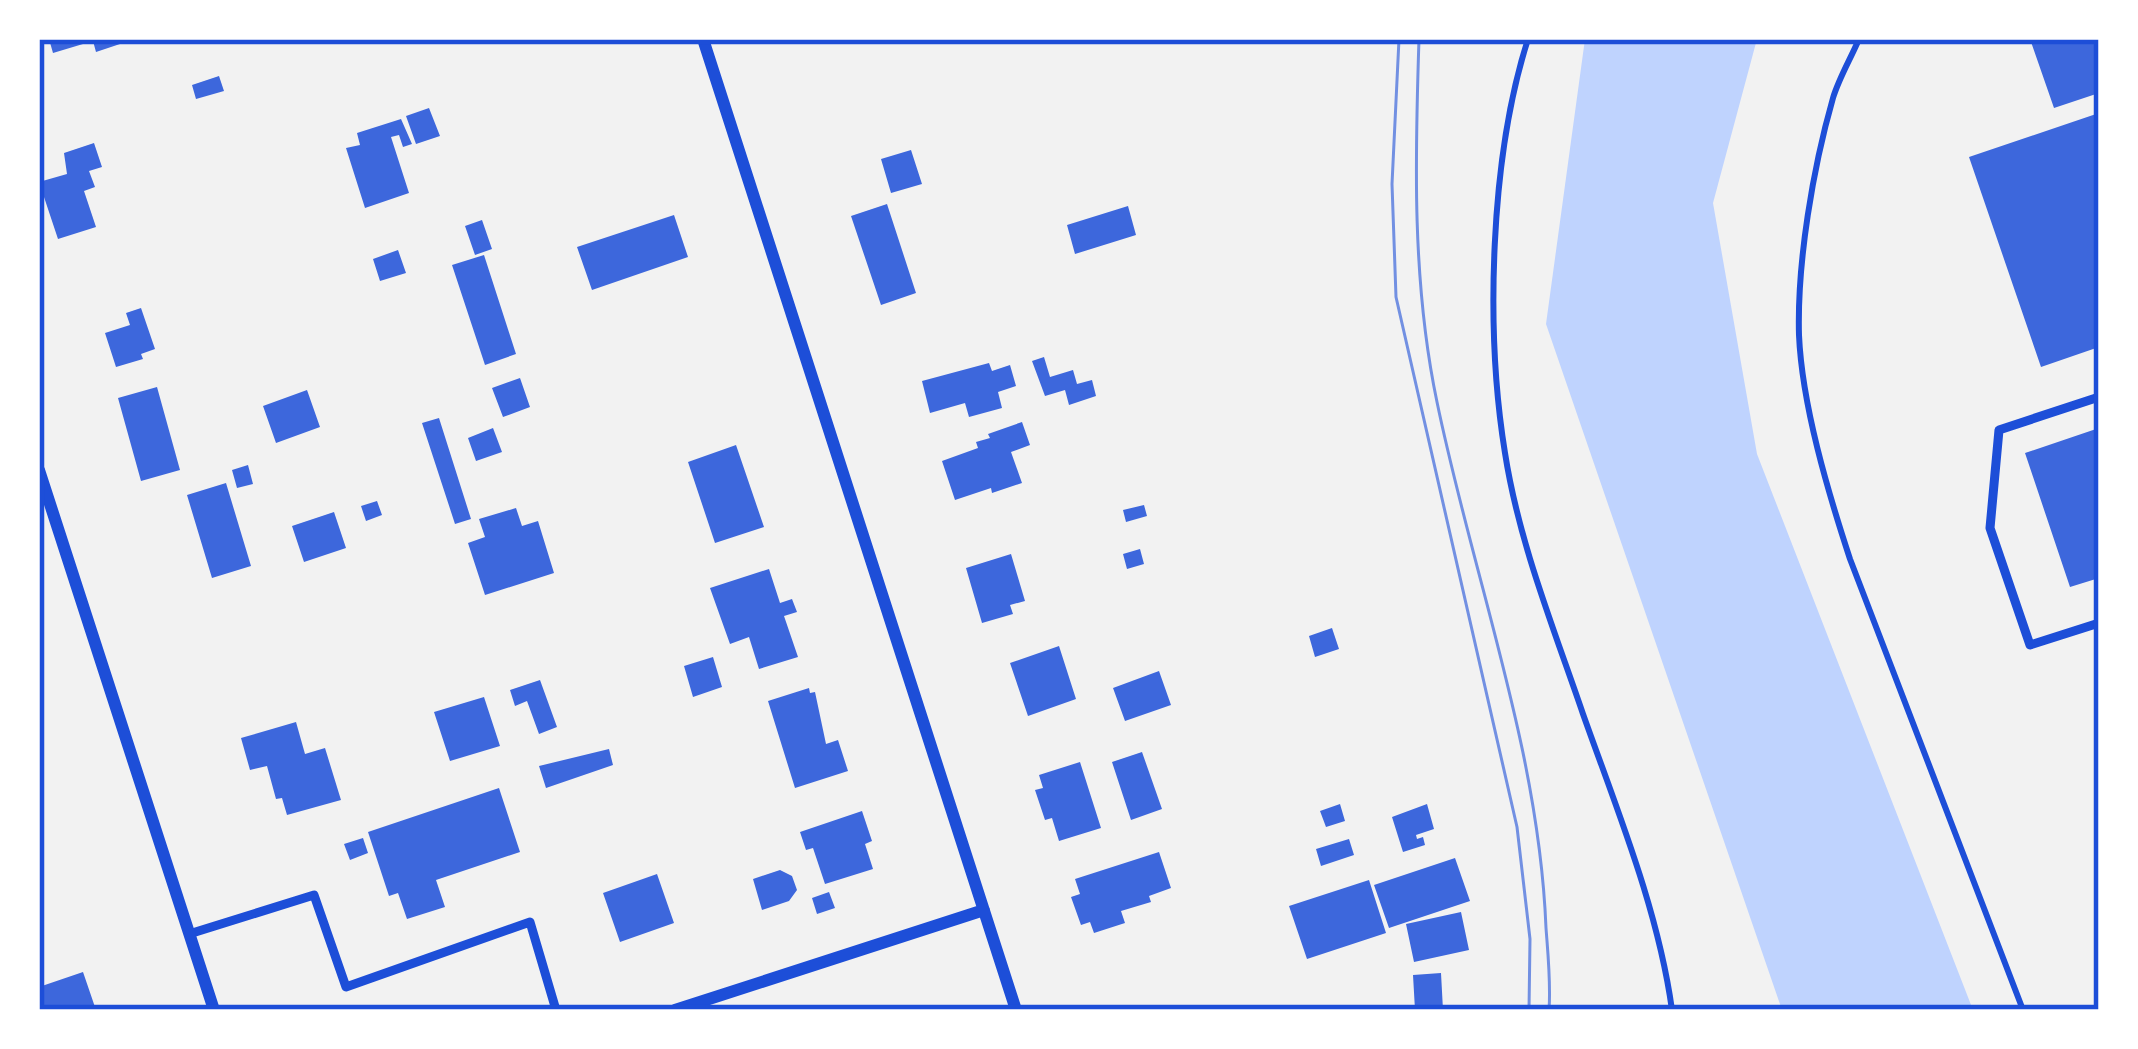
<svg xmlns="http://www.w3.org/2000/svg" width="2138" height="1049" font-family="'IBM Plex Serif',serif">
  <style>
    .water { fill: #bfd3fe }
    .building { fill: #3d67dc }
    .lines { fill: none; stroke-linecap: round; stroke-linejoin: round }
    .path { stroke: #1d4ed8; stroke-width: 6 }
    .service { stroke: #1d4ed8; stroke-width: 9 }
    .minor { stroke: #1d4ed8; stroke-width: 12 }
    .tram { stroke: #7290e2; stroke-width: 3 }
    .neatline { fill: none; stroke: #1d4ed8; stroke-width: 4.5 }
  </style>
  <rect width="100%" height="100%" fill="#f2f2f2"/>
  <path class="water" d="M1585 39H1757L1713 203 1757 454 1973 1010H1782L1546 324Z"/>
  <path class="building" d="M49 39H119L120 44 96 52 93 41 53 53Z
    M2030 39H2099V93L2054 108Z
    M219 76 224 91 196 99 192 85Z
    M429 108 440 136 416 144 406 116Z
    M2099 113V347L2041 367 1969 157Z
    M401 119 412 144 403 147 399 135 391 137 409 193 365 208 346 148 360 145 357 133Z
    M94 143 102 167 89 171 95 187 84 191 96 227 58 239 39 182 67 174 64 153Z
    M911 150 922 184 891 193 881 159Z
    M887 204 916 293 881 305 851 216Z
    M1128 206 1136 235 1075 254 1067 225Z
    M674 215 688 257 592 290 577 247Z
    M482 220 492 249 475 255 465 226Z
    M398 250 406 273 380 281 373 259Z
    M484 255 516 354 485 365 452 265Z
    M141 308 155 349 141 354 143 359 116 367 105 333 130 325 126 313Z
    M1044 357 1050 377 1073 370 1077 384 1092 380 1096 396 1069 405 1065 390 1045 396 1032 361Z
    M989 363 992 371 1010 365 1016 386 998 392 1002 408 969 417 965 403 930 413 922 381Z
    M520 378 530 407 503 417 492 388Z
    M157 387 180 470 141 481 118 398Z
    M307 390 320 427 276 443 263 406Z
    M439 418 471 519 455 524 422 423Z
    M1022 422 1030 445 1011 452 1022 483 992 493 991 488 955 500 942 461 978 448 976 442 990 438 988 434Z
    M493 428 502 452 476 461 468 438Z
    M2099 428V578L2070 587 2025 453Z
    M736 445 764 527 715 543 688 462Z
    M248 465 253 484 237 488 232 470Z
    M226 483 251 566 212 578 187 495Z
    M377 501 382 515 366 521 361 506Z
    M1144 505 1147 516 1126 522 1123 510Z
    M516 508 522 526 538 521 554 573 485 595 468 543 485 537 479 519Z
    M334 512 346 548 304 562 292 526Z
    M1140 549 1144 564 1127 569 1123 554Z
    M1011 554 1025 601 1010 605 1013 614 982 623 966 568Z
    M769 569 780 603 792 599 797 612 784 616 798 657 759 669 749 637 730 644 710 588Z
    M1332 628 1339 649 1315 657 1309 636Z
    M1059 646 1076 699 1028 716 1010 663Z
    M713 657 722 687 693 697 684 666Z
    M1159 671 1171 705 1125 721 1113 688Z
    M540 680 557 727 539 734 527 701 515 706 510 690Z
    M809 688 810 693 815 692 826 744 838 740 848 771 795 788 768 701Z
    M484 697 500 746 450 761 434 712Z
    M296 722 305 754 325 748 341 800 287 815 282 798 276 799 267 766 250 770 241 738Z
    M609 749 613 765 546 788 539 766Z
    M1142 752 1162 809 1131 820 1112 762Z
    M1080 762 1101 828 1059 841 1052 818 1045 820 1035 790 1043 788 1039 775Z
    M499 788 520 852 436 880 445 907 407 919 398 893 389 896 368 832Z
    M1340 804 1345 821 1326 827 1320 811Z
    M1427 804 1434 829 1416 835 1417 839 1423 837 1425 845 1403 852 1392 817Z
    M862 811 872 841 865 844 873 869 825 884 813 848 806 850 800 832Z
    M363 838 368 853 350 860 344 844Z
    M1349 839 1354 855 1321 866 1316 849Z
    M1159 852 1171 888 1149 896 1151 902 1121 911 1125 923 1094 933 1090 922 1081 925 1071 897 1080 894 1075 879Z
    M1455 858 1470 901 1389 928 1374 885Z
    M780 870 792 876 797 890 789 901 762 910 753 879Z
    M657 874 674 923 620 942 603 893Z
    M1369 880 1386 933 1307 959 1289 906Z
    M829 892 835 908 817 914 812 898Z
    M1461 912 1469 950 1414 962 1406 924Z
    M83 972 96 1010H39V987Z
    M1441 973 1443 1010H1415L1413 975Z"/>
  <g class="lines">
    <path class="path" d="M1528 39C1490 158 1485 330 1505 453 1519 543 1554 629 1583 714 1617 810 1658 909 1672 1010
      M1859 39C1851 58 1839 78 1833 98 1813 168 1797 262 1799 335 1802 405 1828 492 1850 559L2023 1010"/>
    <path class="service" d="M2099 397 1999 430 1990 528 2030 645 2099 623
      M189 934 314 895 346 987 530 922 556 1010"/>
    <path class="minor" d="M703 39 1016 1010
      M39 470 214 1010
      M675 1010 984 910"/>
    <path class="tram" d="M1399 39 1392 184 1396 297 1517 827 1530 939 1529 1010
      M1419 39C1415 160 1412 283 1437 402 1473 577 1539 749 1546 928 1548 955 1551 983 1549 1010"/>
  </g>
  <rect width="2138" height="1049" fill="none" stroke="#ffffff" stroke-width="84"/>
  <rect x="42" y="42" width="2054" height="965" class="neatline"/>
</svg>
